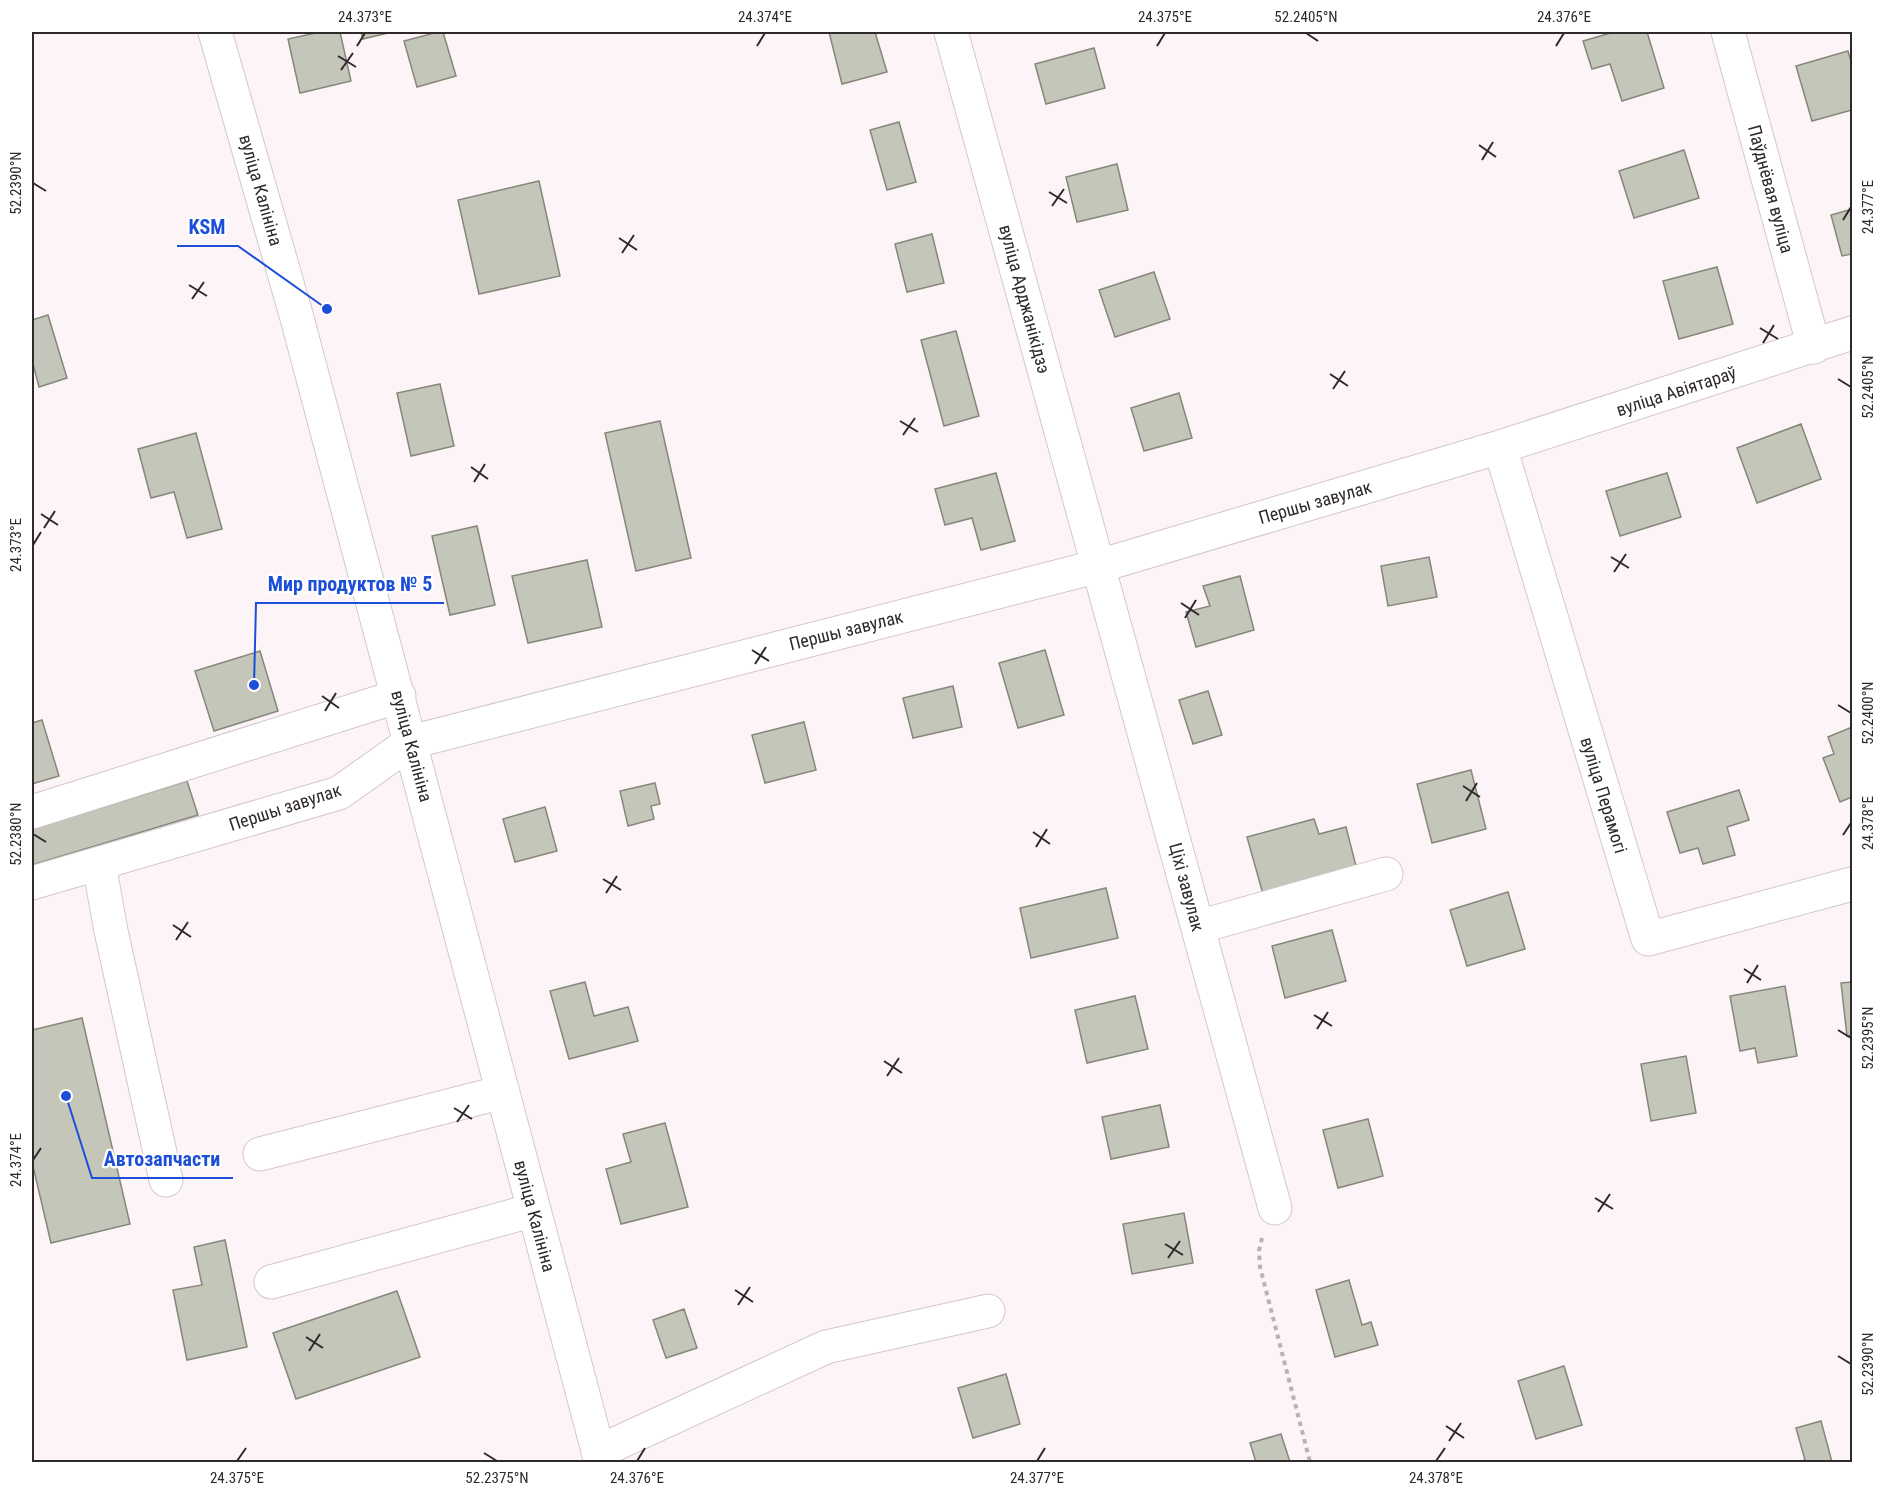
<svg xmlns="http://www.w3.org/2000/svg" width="1884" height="1494" font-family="'Roboto Condensed',sans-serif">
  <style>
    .building { fill: #c3c6b8; stroke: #85877a; stroke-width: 1.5 }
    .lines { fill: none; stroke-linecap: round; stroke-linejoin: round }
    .minor-casing { stroke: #d4c6cd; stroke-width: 35 }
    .path { stroke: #b9b1b4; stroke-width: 4; stroke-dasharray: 4.5 4.5; stroke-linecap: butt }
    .minor { stroke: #fff; stroke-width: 33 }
    .ticks { fill: none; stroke: #2f292c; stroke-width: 2 }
    .labels { text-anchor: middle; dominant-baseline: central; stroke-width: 4.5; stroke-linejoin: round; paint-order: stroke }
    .street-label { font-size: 18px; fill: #2f292c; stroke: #fff }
    .leader { fill: none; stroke: #1d4ed8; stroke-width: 2 }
    .callout-dot { fill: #1d4ed8; stroke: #fff; stroke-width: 2 }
    .callout-label { font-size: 20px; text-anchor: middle; font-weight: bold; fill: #1d4ed8; stroke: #fff; stroke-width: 4.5; stroke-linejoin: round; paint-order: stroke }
    .neatline { fill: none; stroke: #2f292c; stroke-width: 2 }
    .ticks-label { font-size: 15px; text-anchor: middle; fill: #2f292c }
  </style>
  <rect width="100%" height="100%" fill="#fdf4f8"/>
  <path class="building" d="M320 32H340L351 81 300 93 288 39Z
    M361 32H392L363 39Z
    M438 32H443L456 76 417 87 404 41Z
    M829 32H875L887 72 842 84Z
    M1614 32H1647L1664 88 1622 101 1610 64 1592 69 1583 41Z
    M1094 48 1105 88 1046 104 1035 64Z
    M1848 51 1852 65V110L1812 121 1796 66Z
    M899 122 916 182 887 190 870 130Z
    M1684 150 1699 198 1634 218 1619 171Z
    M1117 164 1128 210 1077 222 1066 177Z
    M539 181 560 276 479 294 458 200Z
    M1852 209V254L1842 256 1831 215Z
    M932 234 944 283 907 292 895 244Z
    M1717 267 1733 324 1679 339 1663 281Z
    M1154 272 1170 319 1115 337 1099 290Z
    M48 315 67 378 39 387 32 360V320Z
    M956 331 979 416 944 426 921 340Z
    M440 384 454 446 411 456 397 393Z
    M1179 393 1192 438 1144 451 1131 408Z
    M660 421 691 558 636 571 605 433Z
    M1801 424 1821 479 1757 503 1737 448Z
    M196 433 222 529 187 538 174 492 151 498 138 449Z
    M996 473 1015 541 981 550 972 518 945 525 935 489Z
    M1667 473 1681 517 1620 536 1606 491Z
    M477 526 495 605 450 615 432 536Z
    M1429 557 1437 597 1388 606 1381 566Z
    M587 560 602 627 528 643 512 576Z
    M1240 576 1254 630 1196 647 1186 612 1210 606 1203 586Z
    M1045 650 1064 715 1018 728 999 663Z
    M260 651 278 711 214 731 195 671Z
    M953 686 962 727 913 738 903 698Z
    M1208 691 1222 735 1193 744 1179 700Z
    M42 720 59 776 32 784V723Z
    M804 722 816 770 765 783 752 735Z
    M1852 727V797L1840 802 1823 758 1834 754 1828 737Z
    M1471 770 1486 829 1432 843 1417 784Z
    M187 781 198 815 32 865V829Z
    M655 783 660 804 651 806 654 819 628 826 620 791Z
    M1739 790 1749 820 1727 827 1735 855 1703 864 1698 848 1680 853 1667 812Z
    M545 807 557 851 515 862 503 819Z
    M1314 819 1319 834 1346 827 1357 870 1263 894 1247 837Z
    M1106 888 1118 938 1031 958 1020 908Z
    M1508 892 1525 949 1467 966 1450 910Z
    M1332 930 1346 981 1285 998 1272 946Z
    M585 982 594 1016 628 1007 638 1041 569 1059 550 991Z
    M1852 982V1035L1847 1036 1841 983Z
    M1785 986 1797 1056 1758 1063 1755 1048 1740 1051 1730 996Z
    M1135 996 1148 1049 1087 1063 1075 1010Z
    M82 1018 130 1224 51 1243 32 1162V1030Z
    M1686 1056 1696 1113 1651 1121 1641 1064Z
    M1160 1105 1169 1147 1111 1159 1102 1117Z
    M1368 1119 1383 1176 1338 1188 1323 1130Z
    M665 1123 688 1207 621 1224 606 1169 631 1162 623 1134Z
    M1184 1213 1193 1263 1132 1274 1123 1224Z
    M225 1240 247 1347 187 1360 173 1290 202 1285 194 1247Z
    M1349 1280 1362 1325 1371 1322 1378 1345 1335 1357 1316 1290Z
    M397 1291 420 1357 296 1399 273 1333Z
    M684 1309 697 1348 666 1358 653 1320Z
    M1564 1366 1582 1425 1536 1439 1518 1381Z
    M1006 1374 1020 1424 973 1438 958 1388Z
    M1821 1421 1832 1462H1796L1805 1460 1796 1428Z
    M1281 1434 1290 1462H1256L1250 1443Z"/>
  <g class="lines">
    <defs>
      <path id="minor" d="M215 32 297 318 601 1462
        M951 32 1275 1208
        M1728 32 1814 347
        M1500 447 1648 939 1852 884
        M32 812 399 696
        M99 864 111 931 166 1180
        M32 883 339 793 411 742 1099 566 1500 447 1852 333
        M1198 927 1386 874
        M260 1154 503 1092
        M271 1282 534 1210
        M598 1452 826 1347 988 1311"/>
    </defs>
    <use href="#minor" class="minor-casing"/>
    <path class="path" d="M1262 1238 1259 1251 1260 1267 1310 1462"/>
    <use href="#minor" class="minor"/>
  </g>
  <path class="ticks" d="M1306 33 1318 41M357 46 365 33M757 46 765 33M1157 46 1165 33M1556 46 1564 33M338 56 356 67M341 70 353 53M1479 145 1496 157M1482 160 1493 142M33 183 46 191M1049 192 1067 203M1052 206 1064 189M1843 220 1851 207M619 238 637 250M622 253 634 235M189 285 207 296M192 299 204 282M1760 328 1778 339M1763 343 1774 325M1330 374 1348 386M1838 379 1851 387M1333 389 1345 371M900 421 918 432M903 435 915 418M471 467 488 479M474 482 485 464M41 514 58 525M44 528 55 511M33 545 41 532M1611 557 1629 568M1614 572 1626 554M1181 603 1199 615M1185 618 1196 600M752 650 769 661M755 664 766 647M322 696 339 708M1838 705 1851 713M325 711 336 693M1463 786 1480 797M1466 801 1477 783M1033 832 1050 844M33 834 46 842M1843 835 1851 823M1036 847 1047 829M603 879 621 890M606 893 617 876M173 925 191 937M176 940 188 922M1744 969 1761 980M1747 983 1758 965M1314 1015 1332 1026M1317 1029 1328 1012M1838 1030 1851 1038M884 1061 902 1073M887 1076 899 1058M454 1108 472 1119M457 1122 469 1105M33 1160 41 1148M1595 1198 1613 1209M1598 1212 1610 1194M1165 1244 1183 1255M1168 1258 1180 1241M735 1290 753 1302M738 1305 750 1287M306 1337 323 1348M309 1351 320 1334M1838 1356 1851 1364M1446 1426 1464 1438M1449 1441 1461 1423M484 1453 497 1461M237 1461 246 1448M637 1461 645 1448M1037 1461 1045 1448M1436 1461 1445 1448"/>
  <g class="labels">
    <g class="street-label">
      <text transform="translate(1771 189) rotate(75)">Паўднёвая вуліца</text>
      <text transform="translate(261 190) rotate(74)">вуліца Калініна</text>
      <text transform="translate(1025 299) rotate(75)">вуліца Арджанікідзэ</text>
      <text transform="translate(1676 391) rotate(-18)">вуліца Авіятараў</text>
      <text transform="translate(1315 502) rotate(-16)">Першы завулак</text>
      <text transform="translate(846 630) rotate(-14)">Першы завулак</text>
      <text transform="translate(412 746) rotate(75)">вуліца Калініна</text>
      <text transform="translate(1604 795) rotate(73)">вуліца Перамогі</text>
      <text transform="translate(285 807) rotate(-18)">Першы завулак</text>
      <text transform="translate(1187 887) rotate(75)">Ціхі завулак</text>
      <text transform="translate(535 1216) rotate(75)">вуліца Калініна</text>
    </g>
  </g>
  <path class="leader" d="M327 309L238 246H177M254 685L256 603H444M66 1096L92 1178H233"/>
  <g class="callout-dot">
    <circle cx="327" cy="309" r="6"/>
    <circle cx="254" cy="685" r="6"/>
    <circle cx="66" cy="1096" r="6"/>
  </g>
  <g class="callout-label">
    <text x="207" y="234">KSM</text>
    <text x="350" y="591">Мир продуктов № 5</text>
    <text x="162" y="1166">Автозапчасти</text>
  </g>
  <rect width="1884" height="1494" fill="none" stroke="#ffffff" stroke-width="66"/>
  <rect x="33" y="33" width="1818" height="1428" class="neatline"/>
  <g class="ticks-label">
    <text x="365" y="22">24.373°E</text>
    <text x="765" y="22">24.374°E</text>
    <text x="1165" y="22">24.375°E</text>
    <text x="1306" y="22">52.2405°N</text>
    <text x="1564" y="22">24.376°E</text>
    <text transform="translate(16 183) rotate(-90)" y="5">52.2390°N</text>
    <text transform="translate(1868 207) rotate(-90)" y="5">24.377°E</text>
    <text transform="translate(1868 387) rotate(-90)" y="5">52.2405°N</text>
    <text transform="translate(16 545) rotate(-90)" y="5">24.373°E</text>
    <text transform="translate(1868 713) rotate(-90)" y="5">52.2400°N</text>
    <text transform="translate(1868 823) rotate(-90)" y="5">24.378°E</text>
    <text transform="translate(16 834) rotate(-90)" y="5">52.2380°N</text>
    <text transform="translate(1868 1038) rotate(-90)" y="5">52.2395°N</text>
    <text transform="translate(16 1160) rotate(-90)" y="5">24.374°E</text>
    <text transform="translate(1868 1364) rotate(-90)" y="5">52.2390°N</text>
    <text x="237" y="1483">24.375°E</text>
    <text x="497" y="1483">52.2375°N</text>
    <text x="637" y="1483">24.376°E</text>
    <text x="1037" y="1483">24.377°E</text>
    <text x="1436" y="1483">24.378°E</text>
  </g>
</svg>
